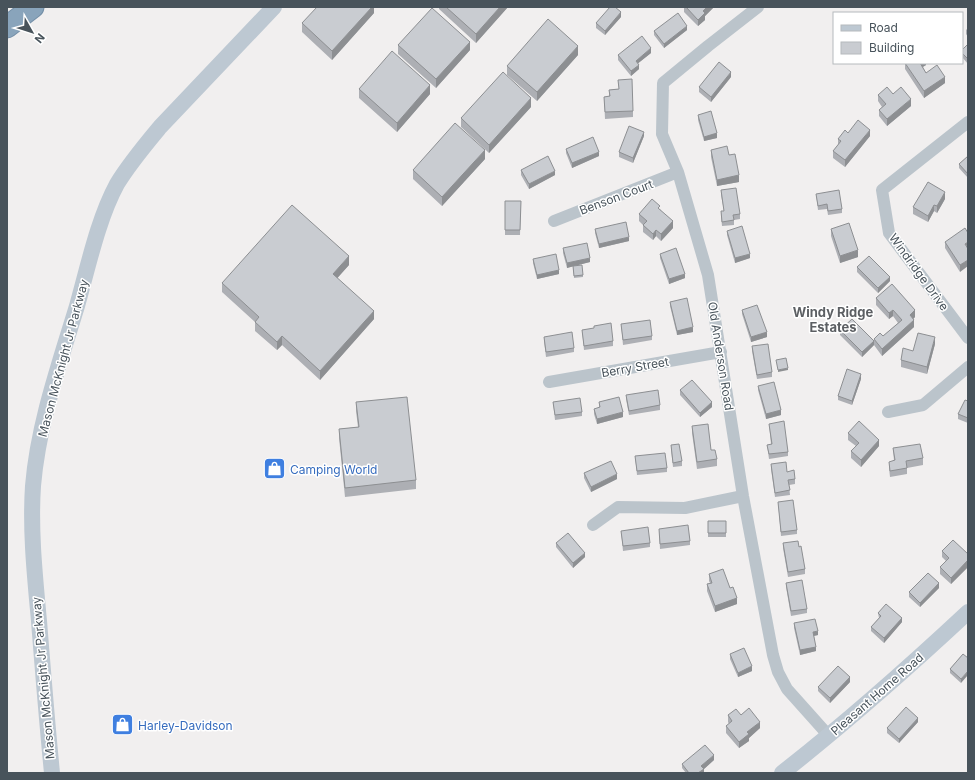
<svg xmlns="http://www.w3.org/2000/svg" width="975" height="780" font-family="Inter,sans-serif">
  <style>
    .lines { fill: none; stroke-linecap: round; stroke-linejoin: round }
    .highway-casing { stroke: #748fa7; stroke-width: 23 }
    .street { stroke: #bbc4cb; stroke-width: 12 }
    .secondary { stroke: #bdc8d2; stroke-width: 16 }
    .highway { stroke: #89a4bb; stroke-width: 21 }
    .wall { fill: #adafb4 }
    .shaded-wall { fill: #8d8f92 }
    .building { fill: #c9ccd1; stroke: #8d8f92 }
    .labels { text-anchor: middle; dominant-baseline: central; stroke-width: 3; stroke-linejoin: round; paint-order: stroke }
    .street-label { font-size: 12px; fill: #48535b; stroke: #fff }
    .shop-label { font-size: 12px; fill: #366cbe; stroke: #fff; text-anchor: start }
    .neighbourhood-label { font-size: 13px; font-weight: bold; fill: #5c5f63; stroke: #fff }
  </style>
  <rect width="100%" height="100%" fill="#f1efef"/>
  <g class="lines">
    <defs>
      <path id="highway" d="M7 27 33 7"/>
    </defs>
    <use href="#highway" class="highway-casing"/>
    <path class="street" d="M758 7 708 46 663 83 662 134 678 172 708 275 743 496 773 655 778 672 787 689 829 736
      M968 122 882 190 889 233 968 338
      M554 221 678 172
      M549 382 721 352
      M888 412 923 405 968 367
      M593 525 618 507 685 508 743 496"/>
    <path class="secondary" d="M52 773C47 722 43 672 39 621 35 577 30 531 33 486 38 425 59 365 77 306 88 267 98 219 117 184 129 164 145 145 160 127L274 7
      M782 773C847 722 908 668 968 612"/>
    <use href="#highway" class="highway"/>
  </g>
  <path class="wall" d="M374 7V13L332 60 302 32V23Z
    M439 7H508L476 43 439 9Z
    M684 7H714L705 16V20L698 26 684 12Z
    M621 17 605 35 596 28V23Z
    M968 28V37L966 34V30Z
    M687 30 664 48 654 35V31Z
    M968 44V64L962 57V50Z
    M398 45 470 50 436 88 398 54Z
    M651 53 638 63 639 69 631 76 618 60V55Z
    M578 55 537 101 507 75V66Z
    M905 63H926V65L923 67 926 73 945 83 924 98 905 69Z
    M731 77 711 102 699 92V87Z
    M618 80 633 111V117L605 119 604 97 609 96V90L619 89Z
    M359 89 430 94 397 132 359 98Z
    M893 94 911 106 887 126 879 116V110L882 107 878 101V95Z
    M531 107 489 153 461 127V118Z
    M698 115 717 138 704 141 698 120Z
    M848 133 870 136 845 167 833 158V151L838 145V139Z
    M644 136 633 163 619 157V152Z
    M566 149 599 156 572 168 566 153Z
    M711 150 729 155 739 182 717 186 711 157Z
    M968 156V178L959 168V164Z
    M485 159 442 206 413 179V170Z
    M521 170 555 175 529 189 521 175Z
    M721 190 740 214V219L734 220V225L722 226 721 216V211H724L721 195Z
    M816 194 842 209V213L828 215 827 209 818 210Z
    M945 199 937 213 934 211 928 222 913 214V207Z
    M505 201H521L520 235H505Z
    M660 209 673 228 661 241 656 236 653 240 643 232V225L639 221V214Z
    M595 229 629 241 599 248 595 233Z
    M831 229 858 257 840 263 831 236Z
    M727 231 750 258 735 263 727 235Z
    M968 233 960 272 945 248V242Z
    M563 248 590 262 577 265 583 275V277L574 278 573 266 567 268 563 253Z
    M660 254 685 278 669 284 660 258Z
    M533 259 559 274 537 279 533 263Z
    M349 265 337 278 374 319 320 380 282 345 277 350 255 331V322L222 292V283Z
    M857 267 890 281 878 293 857 272Z
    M876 298 915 317 913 319 914 327 882 356 874 345 862 357 840 335V330L874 341V339L883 336 898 323 893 316 889 319 876 305Z
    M670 302 693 332 677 335 670 306Z
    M742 310 767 337 751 342 742 314Z
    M621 324 652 336V340L623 345Z
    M594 326 613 341V346L584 350 582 330 594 329Z
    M544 337 574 348V352L546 357 544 341Z
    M935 344 927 374 901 367V360Z
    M752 346 772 372V377L757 379 752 351Z
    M861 379 852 405 838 400V396Z
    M758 386 781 415 766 419 758 390Z
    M680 390 712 407 700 417 680 395Z
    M626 395 660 405V410L629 415 626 399Z
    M968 401V423L958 419V414Z
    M356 402 416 480V489L345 497 339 438V429L358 427 356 411Z
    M553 402 582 412V416L555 420Z
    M599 402 623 417 597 424 594 414V409L599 408Z
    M769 424 788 452V456L769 459 767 445 771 444Z
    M692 426 711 450 717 459V466L697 469 692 433Z
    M848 433 879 446 861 467 851 458V451L856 446 848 440Z
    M671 445 682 461V466L673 467 671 449Z
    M893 448 923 458V465L907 468V474L890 477 889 468V462L894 461Z
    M635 456 667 468V472L637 475Z
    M771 464 787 472 795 479V484L789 485 790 495 775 497 771 469Z
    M584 473 617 479 591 492 584 478Z
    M778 502 797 530V534L781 536Z
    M708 521H726V537H708Z
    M659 529 690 541V545L660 549Z
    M621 531 650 543V547L623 551Z
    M556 543 585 557 573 568 556 547Z
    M783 543 799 547 805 569V574L788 577 783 548Z
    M942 551 968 554V567L951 584 940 574V567L946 561 942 557Z
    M709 574 730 588 737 604 715 612 707 591V584L710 583 709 581Z
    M786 583 807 609V613L791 616 786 587Z
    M939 588 920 607 909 597V592Z
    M878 613 902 622 884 643 871 631V627L879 618Z
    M794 623 818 635 814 636 816 651 800 655 794 628Z
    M730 654 752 671 738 677 730 659Z
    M963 654 961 683 950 673V669Z
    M850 682 830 703 818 691V687Z
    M728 715H741L760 728 749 738V741L739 748 726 733V726L729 724 728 722Z
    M918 722 899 743 887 733V728Z
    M714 760 704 769V773H686L682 768V764Z"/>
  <path class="shaded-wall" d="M372 7H374V13L332 60V51Z
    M500 7H508L476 43V34Z
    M707 7H714L705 16V20L698 26V20L703 11Z
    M621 12V17L605 35V31Z
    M687 26V30L664 48V44Z
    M470 42V50L436 88V79Z
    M578 46V55L537 101V92Z
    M651 48V53L636 65V61Z
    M919 63H926V65L919 69Z
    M639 65V69L631 76V71Z
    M731 72V77L711 102V97Z
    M945 77V83L924 98V91Z
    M430 85V94L397 132V123Z
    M531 98V107L489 153V145Z
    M911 99V106L887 126V119Z
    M870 130V136L845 167V160Z
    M644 132V136L633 163V158Z
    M717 133V138L704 141V137Z
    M485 150V159L442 206V197Z
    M599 152V156L572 168V163Z
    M555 171V175L529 189V184Z
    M739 175V182L717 186V180Z
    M945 192V199L937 213V206Z
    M934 205V211L928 222V216Z
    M673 221V228L661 241V234Z
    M656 230V236L653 240V234Z
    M629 237V241L599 248V244Z
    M968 242V248L965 244Z
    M858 250V257L840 263V256Z
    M750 254V258L735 263V258Z
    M349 256V265L333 283V274Z
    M590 258V262L567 268V263Z
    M968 260V266L960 272V265Z
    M559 270V274L537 279V275Z
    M685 274V278L669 284V279Z
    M890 277V281L878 293V288Z
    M893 310V316L889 319V313Z
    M915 310V317L910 322V315Z
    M374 311V319L320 380V371Z
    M914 320V327L882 356V349Z
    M693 327V332L677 335V331Z
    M767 332V337L751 342V337Z
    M282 336V345L277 350V342Z
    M935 337V344L927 374V367Z
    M874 341V345L862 357V352Z
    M788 368V370L778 372V370Z
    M861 374V379L852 405V401Z
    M712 402V407L700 417V413Z
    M781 410V415L766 419V414Z
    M623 412V417L597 424V419Z
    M879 440V446L861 467V460Z
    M617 474V479L591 492V487Z
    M585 553V557L573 568V563Z
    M968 560V567L951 584V578Z
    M939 583V588L920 607V603Z
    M737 598V604L715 612V606Z
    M902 618V622L884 643V638Z
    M818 631V635L813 636V632Z
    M816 647V651L800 655V650Z
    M752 666V671L738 677V673Z
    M968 671V675L961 683V679Z
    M850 677V682L830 703V698Z
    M918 718V722L899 743V739Z
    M760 722V728L749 738V741L739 748V742L747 732Z
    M714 755V760L704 769V773H698L701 766Z"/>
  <path class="building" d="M317 7H372L332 51 302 23Z
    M446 7H500L476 34Z
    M610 7H615L621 12 605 31 596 23Z
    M686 7H707L703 11 705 13 698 20Z
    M432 8 470 42 436 79 398 45Z
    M678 13 687 26 664 44 654 31Z
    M548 19 578 46 537 92 507 66Z
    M642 36 651 48 636 61 639 65 631 71 618 55Z
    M968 44V59L962 53V50Z
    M392 51 430 85 397 123 359 89Z
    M719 62 731 72 711 97 699 87Z
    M905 63H920L926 73 937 65 945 77 924 91Z
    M503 72 531 98 489 145 461 118Z
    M632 79 633 111 605 112 604 97 610 96 609 90 619 89 618 80Z
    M887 87 893 94 901 87 911 99 887 119 879 110 886 104 878 95Z
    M711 111 717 133 704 137 698 115Z
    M858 120 870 130 845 160 833 151 841 141 838 139 845 130 848 133Z
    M455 123 485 150 442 197 413 170Z
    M629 126 644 132 633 158 619 152Z
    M593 137 599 152 572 163 566 149Z
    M727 146 729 155 735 154 739 175 717 180 711 150Z
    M548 156 555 171 529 184 521 170Z
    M968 156V174L959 164Z
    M928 182 945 192 937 206 934 205 928 216 913 207Z
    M736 188 740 214 733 215 734 220 722 222 721 211H724L721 190Z
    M839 190 842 209 828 211 827 204 818 206 816 194Z
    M652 199 660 206 658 208 673 221 661 234 656 230 653 234 643 225 647 221 639 214Z
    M505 201H521L520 230H505Z
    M292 205 349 256 333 274 374 311 320 371 282 336 277 342 255 322 259 317 222 283Z
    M626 222 629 237 599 244 595 229Z
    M849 223 858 250 840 256 831 229Z
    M742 226 750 254 735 258 727 231Z
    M965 228 968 233V242L965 244 968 249V260L960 265 945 242Z
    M587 243 590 258 567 263 563 248Z
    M676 248 685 274 669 279 660 254Z
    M556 254 559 270 537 275 533 259Z
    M869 256 890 277 878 288 857 267Z
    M582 265 583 275 574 276 573 266Z
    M892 284 915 310 910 315 914 320 882 349 874 339 880 333 883 336 902 320 893 310 889 313 876 298Z
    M687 298 693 327 677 331 670 302Z
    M757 305 767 332 751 337 742 310Z
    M852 319 874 341 862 352 840 330Z
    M650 320 652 336 623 340 621 324Z
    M611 323 613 341 584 346 582 330 594 328V326Z
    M572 332 574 348 546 352 544 337Z
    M918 333 935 337 927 367 901 360 903 348 913 351Z
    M768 344 772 372 757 375 752 346Z
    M786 358 788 368 778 370 776 360Z
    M847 369 861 374 852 401 838 396Z
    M692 380 712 402 700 413 680 390Z
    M774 382 781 410 766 414 758 386Z
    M658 390 660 405 629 411 626 395Z
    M407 397 416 480 345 488 339 429 359 427 356 402Z
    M619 397 623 412 597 419 594 409 600 407 599 402Z
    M580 398 582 412 555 415 553 402Z
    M965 400 968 401V418L958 414Z
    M784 421 788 452 769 454 767 445 772 444 769 424Z
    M859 421 879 440 861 460 851 451 859 443 848 433Z
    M708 424 711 450H715L717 459 697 462 692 426Z
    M679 444 682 461 673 463 671 445Z
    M920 444 923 458 906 461 907 468 890 471 889 462 895 460 893 448Z
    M665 453 667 468 637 471 635 456Z
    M611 461 617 474 591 487 584 473Z
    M786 462 787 472 794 470 795 479 788 480 790 490 775 493 771 464Z
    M793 500 797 530 781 532 778 502Z
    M708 521H726V533H708Z
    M688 525 690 541 660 544 659 529Z
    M648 527 650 543 623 546 621 531Z
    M568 533 585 553 573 563 556 543Z
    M953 540 968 554V560L951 578 940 567 949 558 942 551Z
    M798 541 799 547 801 546 805 569 788 572 783 543Z
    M723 569 730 588 733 587 737 598 715 606 707 584 712 583 709 574Z
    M928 573 939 583 920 603 909 592Z
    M802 580 807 609 791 611 786 583Z
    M886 604 902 618 884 638 871 627 881 616 878 613Z
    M815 619 818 631 813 632 816 647 800 650 794 623Z
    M744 648 752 666 738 673 730 654Z
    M963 654 968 658V671L961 679 950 669Z
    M838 666 850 677 830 698 818 687Z
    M906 707 918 718 899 739 887 728Z
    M749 708 760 722 747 732 749 734 739 742 726 726 732 721 728 715 736 709 741 715Z
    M705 745 714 755 701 766 704 769 698 773H689L682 764Z"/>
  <defs>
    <symbol id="shop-square" viewBox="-11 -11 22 22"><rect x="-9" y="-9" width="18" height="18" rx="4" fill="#3f7fe0" stroke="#fff"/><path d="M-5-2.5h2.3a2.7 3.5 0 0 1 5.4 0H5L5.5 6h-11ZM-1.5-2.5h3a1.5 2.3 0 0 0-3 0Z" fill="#fff"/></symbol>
  </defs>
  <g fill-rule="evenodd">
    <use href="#shop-square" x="262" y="456" width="25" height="25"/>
    <use href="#shop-square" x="110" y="712" width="25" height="25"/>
  </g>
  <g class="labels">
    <g class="street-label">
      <text transform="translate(616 197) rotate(-21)">Benson Court</text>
      <text transform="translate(919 272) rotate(54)">Windridge Drive</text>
      <text transform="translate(721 356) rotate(81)">Old Anderson Road</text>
      <text transform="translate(63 358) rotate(-75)">Mason McKnight Jr Parkway</text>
      <text transform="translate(635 367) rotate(-10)">Berry Street</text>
      <text transform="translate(43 678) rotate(-95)">Mason McKnight Jr Parkway</text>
      <text transform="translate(877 694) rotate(-41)">Pleasant Home Road</text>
    </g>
    <g class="shop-label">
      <text x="290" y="469">Camping World</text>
      <text x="138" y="725">Harley-Davidson</text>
    </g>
    <g class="neighbourhood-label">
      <text x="833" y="312">Windy Ridge<tspan x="833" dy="15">Estates</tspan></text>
    </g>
  </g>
  <rect width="975" height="780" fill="none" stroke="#48535b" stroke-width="16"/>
  <rect x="833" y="12" width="130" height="52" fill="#ffffff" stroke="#b6babd"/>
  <rect x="841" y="25" width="20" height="6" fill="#bdc8d2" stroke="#b6babd"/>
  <text x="869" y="32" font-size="12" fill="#48535b">Road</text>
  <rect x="841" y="42" width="20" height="12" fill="#c9ccd1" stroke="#b6babd"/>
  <text x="869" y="52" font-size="12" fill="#48535b">Building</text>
  <g transform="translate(32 32) rotate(129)" stroke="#ffffff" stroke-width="3" paint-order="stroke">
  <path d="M0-3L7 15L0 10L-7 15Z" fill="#48535b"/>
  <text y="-6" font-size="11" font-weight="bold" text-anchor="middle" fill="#48535b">N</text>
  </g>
</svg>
